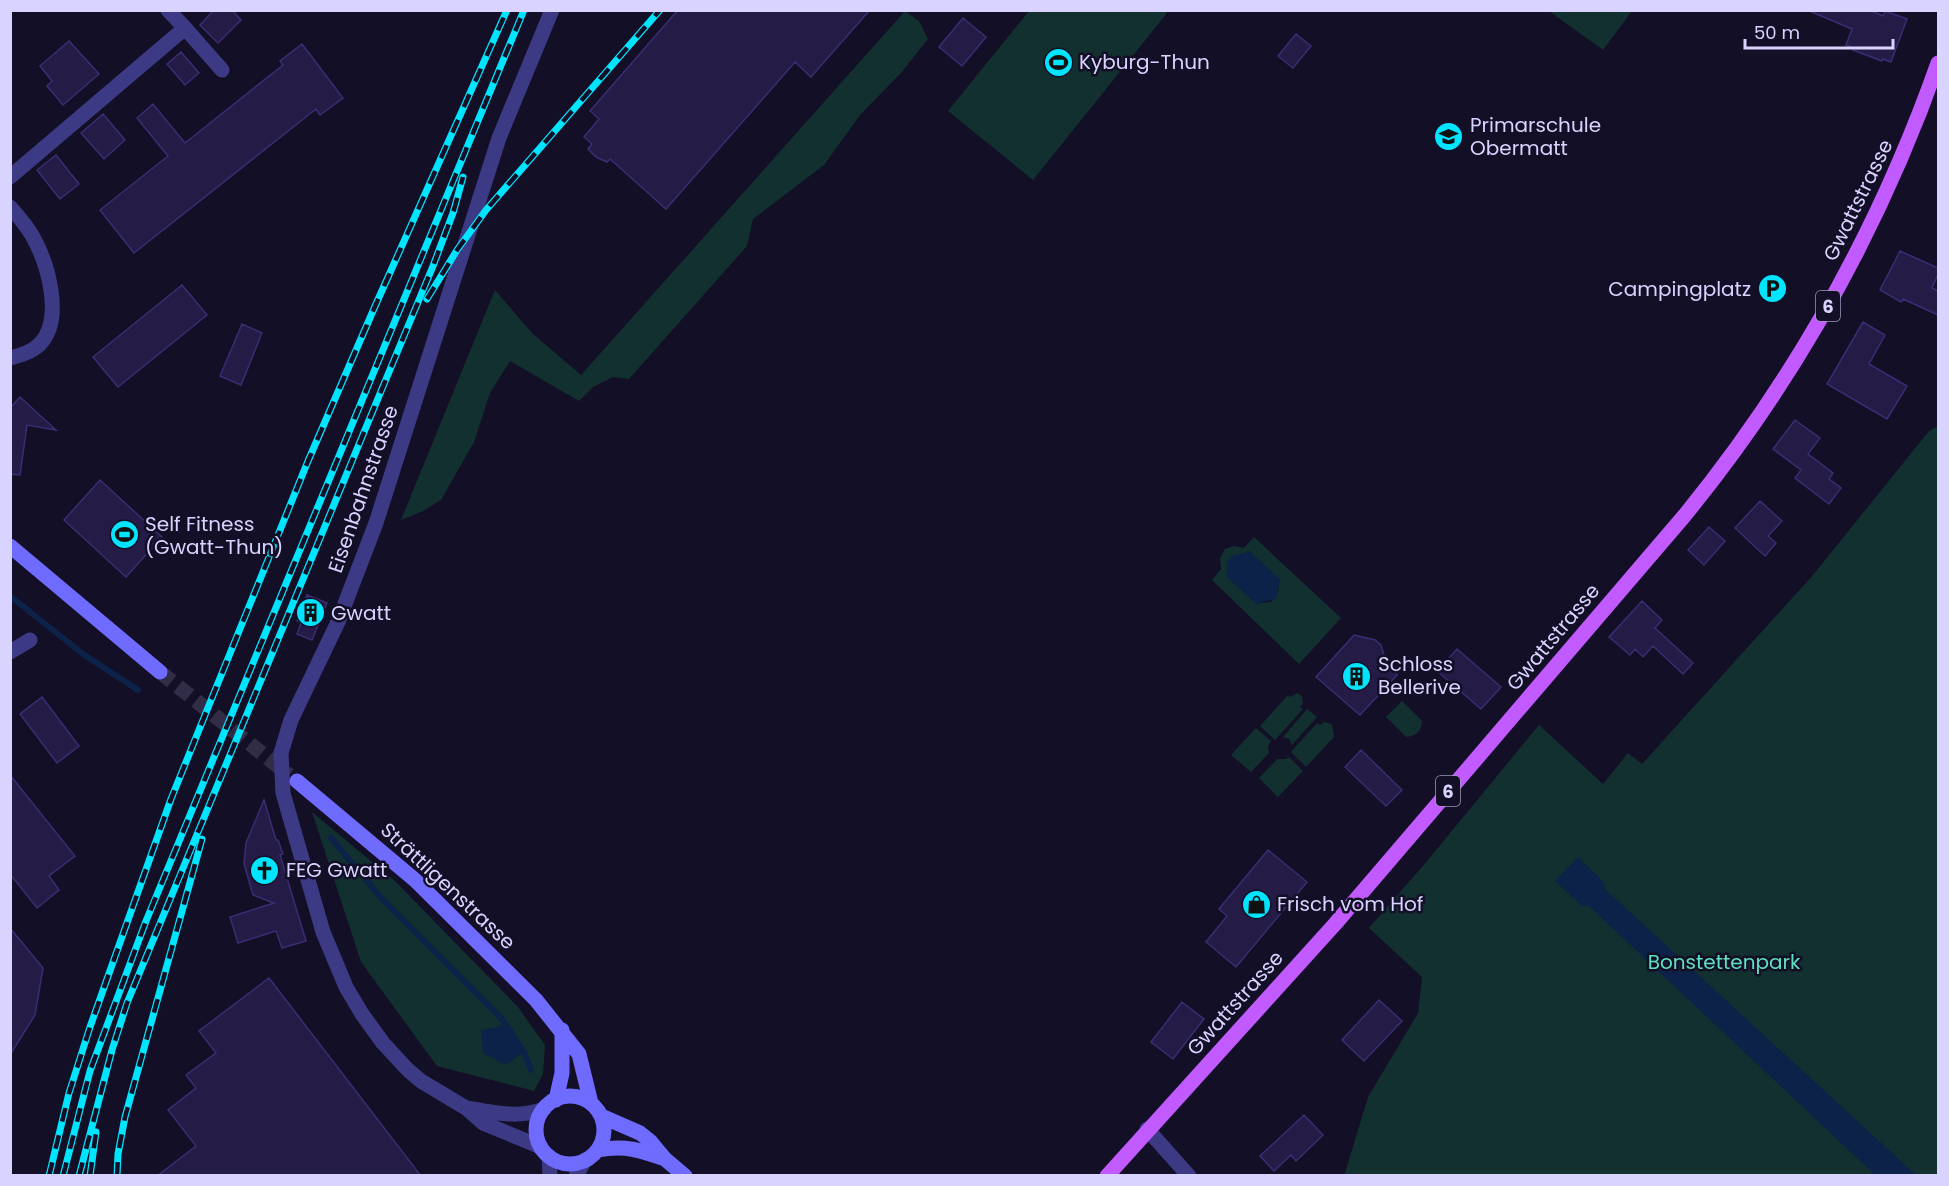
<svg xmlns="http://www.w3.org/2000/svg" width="1949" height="1186" font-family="Poppins,sans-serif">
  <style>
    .green { fill: #12302f; fill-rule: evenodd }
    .water { fill: #0c2248 }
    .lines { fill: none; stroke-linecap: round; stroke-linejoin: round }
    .stream { stroke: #0c2248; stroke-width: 6 }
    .building { fill: #241b47; stroke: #3b2d73; stroke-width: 1.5 }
    .secondary-tunnel { stroke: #312d47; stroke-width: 15; stroke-dasharray: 15 8; stroke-linecap: butt }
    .street { stroke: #3d3a85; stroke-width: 15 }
    .secondary { stroke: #6f6bff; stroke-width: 15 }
    .primary { stroke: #c25bff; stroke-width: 15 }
    .rail-casing { stroke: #00e5ff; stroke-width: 7 }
    .rail { stroke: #130f26; stroke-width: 4.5; stroke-dasharray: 14; stroke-linecap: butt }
    .labels { text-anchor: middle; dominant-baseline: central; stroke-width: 5; stroke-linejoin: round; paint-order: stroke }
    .shield { fill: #130f26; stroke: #9e99be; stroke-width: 1.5 }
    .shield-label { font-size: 18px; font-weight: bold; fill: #d9d4ff }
    .poi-label { font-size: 20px; fill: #d9d4ff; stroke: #130f26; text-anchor: start }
    .street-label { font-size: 20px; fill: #d9d4ff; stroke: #130f26 }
    .park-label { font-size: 20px; fill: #5fe0c0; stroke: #130f26 }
  </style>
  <rect width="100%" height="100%" fill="#130f26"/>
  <path class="green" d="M1164 10 1167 13 1033 180 948 111 1029 11Z
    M905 11 919 21 928 39 901 73 860 115 824 165 753 219 747 246 629 379 613 377 593 387 579 401 510 361 490 393 474 442 441 500 423 511 401 520 495 290 532 333 581 375Z
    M1549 11H1632L1603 50Z
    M1938 426V1175L1344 1176 1368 1097 1418 1013 1422 977 1369 928 1427 861 1539 725 1603 784 1628 753 1642 764 1813 575 1929 431Z
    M1254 537 1341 618 1299 664 1212 580 1221 569 1220 558 1225 549 1234 546 1244 548ZM1249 551 1279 582 1278 591 1271 602 1259 603 1227 573 1228 565Z
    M1297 693 1302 696 1303 703 1300 707 1303 709 1275 740 1260 726 1288 695 1290 697Z
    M1402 701 1422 721C1422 731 1416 736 1406 737L1386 717Z
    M1307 709 1317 717 1292 745 1289 739 1283 737Z
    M1324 722 1332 724 1334 737 1306 767 1291 752 1317 723 1320 725Z
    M1256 728 1271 741 1268 746 1269 753 1251 772 1231 755Z
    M1289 757 1303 771 1278 797 1259 778 1277 759H1286Z
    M312 812 395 881 518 1007 545 1045 543 1074 534 1091 437 1066 361 962Z"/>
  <path class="water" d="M1249 551 1281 580C1276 587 1280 594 1274 600L1261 602 1257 605 1226 576C1228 570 1226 567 1228 561 1231 552 1243 555 1249 551Z
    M1578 857 1604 882 1605 889 1916 1175H1875L1589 906H1582L1555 881Z
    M507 1025 524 1052 506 1065 483 1053 481 1030Z"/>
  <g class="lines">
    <path class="stream" d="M10 596 83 654 138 690
      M331 838 383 900 502 1019 524 1052 531 1070"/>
  </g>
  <path class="building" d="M214 10H232L241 20 218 43 200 25Z
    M678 10H870L811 77 795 62 666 209 610 159 607 162 596 157 588 149 592 144 584 137 599 119 590 111Z
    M1807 10H1869L1883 16 1885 11 1907 19 1891 62 1883 59 1882 61 1853 50 1854 48 1846 45 1852 29Z
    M963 18 986 37 962 66 939 47Z
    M1296 34 1311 46 1293 68 1278 56Z
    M69 41 99 74 63 105 47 86 52 81 40 66Z
    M302 44 343 98 320 115 316 109 134 253 100 210 168 156 137 118 153 104 185 143 283 65 280 61Z
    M181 52 199 73 185 85 167 64Z
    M103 114 125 140 104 159 81 133Z
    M56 155 79 184 60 199 37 170Z
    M1900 251 1938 268V274L1932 288 1938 291V315L1903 299 1901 302 1880 290Z
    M182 285 207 315 118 387 93 357Z
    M1863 322 1885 335 1869 364 1907 386 1887 419 1827 384Z
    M242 324 262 333 241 385 220 376Z
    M20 397 56 430 27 425 20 475 10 474V408Z
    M1795 420 1820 438 1808 454 1833 473 1829 479 1841 488 1829 504 1795 478 1801 470 1773 449Z
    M100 480 162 537 126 577 64 520Z
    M1760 501 1782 521 1768 536 1776 543 1765 556 1735 528Z
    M1709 527 1725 541 1704 565 1688 550Z
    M307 595 327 603 312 640 297 634 301 623 297 621Z
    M1642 601 1662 620 1655 628 1693 663 1683 674 1653 646 1643 657 1635 649 1630 655 1609 637Z
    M1354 635 1375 640 1381 645 1387 665 1397 675 1360 715 1316 677Z
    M1457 649 1501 687 1481 709 1437 671Z
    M42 697 79 746 57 763 20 714Z
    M1361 750 1402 790 1386 806 1345 767Z
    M10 775 75 856 49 876 59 890 37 908 10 874Z
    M264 800 276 840H278L283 854 280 855 306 941 282 948 276 931 238 943 230 917 274 903 253 895 244 864 246 843Z
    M1268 850 1307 882 1236 967 1206 942 1227 916 1219 909Z
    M10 928 43 968 35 1015 10 1055Z
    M269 978 421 1176H157L196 1146 168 1110 196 1088 186 1075 216 1053 199 1031Z
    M1379 1000 1402 1021 1364 1061 1342 1040Z
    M1182 1002 1204 1019 1173 1059 1151 1042Z
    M1304 1115 1323 1135 1296 1161 1291 1155 1274 1171 1260 1156Z"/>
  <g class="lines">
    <path class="secondary-tunnel" d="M160 672 289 775"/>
    <path class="street" d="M168 10 185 28
      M10 177 185 28 222 70
      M10 207C19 217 27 226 33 237 48 264 64 319 40 344 32 352 21 355 10 358
      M10 652 30 640
      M466 1108C495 1112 515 1119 544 1109
      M1147 1129 1189 1176
      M541 1147 483 1123 466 1108 421 1081 408 1070 383 1043 362 1014 346 987 323 932 283 793 281 753 291 720 338 622 376 523 499 138 552 10
      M549 1156 550 1176
      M576 1176 585 1160"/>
    <path class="secondary" d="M10 546 160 672
      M297 781 415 880 536 1000 579 1054 591 1103
      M536 1130a34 34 0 1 1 68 0a34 34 0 1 1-68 0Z
      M556 1100 562 1073V1030
      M601 1116 640 1133 650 1141 665 1159 685 1176
      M598 1150C625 1145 640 1150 665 1159"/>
    <path class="primary" d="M1107 1176 1335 924 1685 515C1795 380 1880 227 1938 63"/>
    <defs>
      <path id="rail" d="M427 299 457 250 486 210 660 10
        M49 1176 69 1093 90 1027 171 799 308 461 376 304 507 10
        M63 1176 90 1071 146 921 524 10
        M79 1176 112 1050 127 1003 433 266 453 213 463 177
        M90 1176 96 1132
        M117 1176 118 1154 125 1117 202 839"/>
    </defs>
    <use href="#rail" class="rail-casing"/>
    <use href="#rail" class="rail"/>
  </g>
  <defs>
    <symbol id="stadium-disc" viewBox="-11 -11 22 22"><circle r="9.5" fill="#00e5ff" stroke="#130f26"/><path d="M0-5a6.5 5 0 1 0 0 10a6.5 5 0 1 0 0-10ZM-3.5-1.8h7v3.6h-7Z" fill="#111"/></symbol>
    <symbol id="school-disc" viewBox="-11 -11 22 22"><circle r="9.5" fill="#00e5ff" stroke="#130f26"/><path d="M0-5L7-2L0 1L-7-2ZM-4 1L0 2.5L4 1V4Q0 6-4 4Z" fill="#111"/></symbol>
    <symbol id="parking-disc" viewBox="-11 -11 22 22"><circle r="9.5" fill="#00e5ff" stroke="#130f26"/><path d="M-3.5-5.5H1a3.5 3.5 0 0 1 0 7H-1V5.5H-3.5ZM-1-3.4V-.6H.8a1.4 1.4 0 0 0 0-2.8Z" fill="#111"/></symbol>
    <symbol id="building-disc" viewBox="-11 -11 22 22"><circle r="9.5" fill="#00e5ff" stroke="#130f26"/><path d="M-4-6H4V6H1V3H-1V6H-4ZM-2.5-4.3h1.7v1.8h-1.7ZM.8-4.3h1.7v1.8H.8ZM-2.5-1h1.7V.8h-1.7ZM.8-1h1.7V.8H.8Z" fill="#111"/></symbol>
    <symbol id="church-disc" viewBox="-11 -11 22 22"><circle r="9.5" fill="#00e5ff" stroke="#130f26"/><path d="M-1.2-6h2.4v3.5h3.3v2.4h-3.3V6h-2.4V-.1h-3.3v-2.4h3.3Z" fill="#111"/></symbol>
    <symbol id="shop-disc" viewBox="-11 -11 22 22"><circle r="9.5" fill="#00e5ff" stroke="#130f26"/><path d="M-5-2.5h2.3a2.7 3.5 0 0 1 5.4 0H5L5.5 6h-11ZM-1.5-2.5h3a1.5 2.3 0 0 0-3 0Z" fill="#111"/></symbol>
  </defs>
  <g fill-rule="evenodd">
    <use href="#stadium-disc" x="1042" y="46" width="33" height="33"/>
    <use href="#school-disc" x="1432" y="120" width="33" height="33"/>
    <use href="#parking-disc" x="1756" y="272" width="33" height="33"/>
    <use href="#stadium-disc" x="108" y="518" width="33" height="33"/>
    <use href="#building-disc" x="294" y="596" width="33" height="33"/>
    <use href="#building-disc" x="1340" y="660" width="33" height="33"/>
    <use href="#church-disc" x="248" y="854" width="33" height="33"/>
    <use href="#shop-disc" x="1240" y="888" width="33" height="33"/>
  </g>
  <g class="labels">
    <g class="shield">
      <rect x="1816" y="291" width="24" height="30" rx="4.5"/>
      <rect x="1436" y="776" width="24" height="30" rx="4.5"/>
    </g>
    <g class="shield-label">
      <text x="1828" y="306">6</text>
      <text x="1448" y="791">6</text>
    </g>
    <g class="poi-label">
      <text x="1079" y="62">Kyburg-Thun</text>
      <text x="1470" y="125">Primarschule<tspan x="1470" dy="23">Obermatt</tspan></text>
      <text x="1751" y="289" text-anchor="end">Campingplatz</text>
      <text x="145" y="524">Self Fitness<tspan x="145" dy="23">(Gwatt-Thun)</tspan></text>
      <text x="331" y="613">Gwatt</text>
      <text x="1378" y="664">Schloss<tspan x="1378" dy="23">Bellerive</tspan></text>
      <text x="286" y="870">FEG Gwatt</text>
      <text x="1277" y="904">Frisch vom Hof</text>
    </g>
    <g class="street-label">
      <text transform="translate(1858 200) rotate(-64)">Gwattstrasse</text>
      <text transform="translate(363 489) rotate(-71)">Eisenbahnstrasse</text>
      <text transform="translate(1553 637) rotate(-50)">Gwattstrasse</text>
      <text transform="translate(448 886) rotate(43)">Strättligenstrasse</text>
      <text transform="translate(1235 1003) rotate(-48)">Gwattstrasse</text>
    </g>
    <g class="park-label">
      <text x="1724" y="962">Bonstettenpark</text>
    </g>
  </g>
  <rect width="1949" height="1186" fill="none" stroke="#d9d4ff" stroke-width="24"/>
  <path d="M1745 39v9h148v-9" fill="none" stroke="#d9d4ff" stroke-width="3"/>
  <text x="1754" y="39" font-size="18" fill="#d9d4ff" stroke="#130f26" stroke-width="4.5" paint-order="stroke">50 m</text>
</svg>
